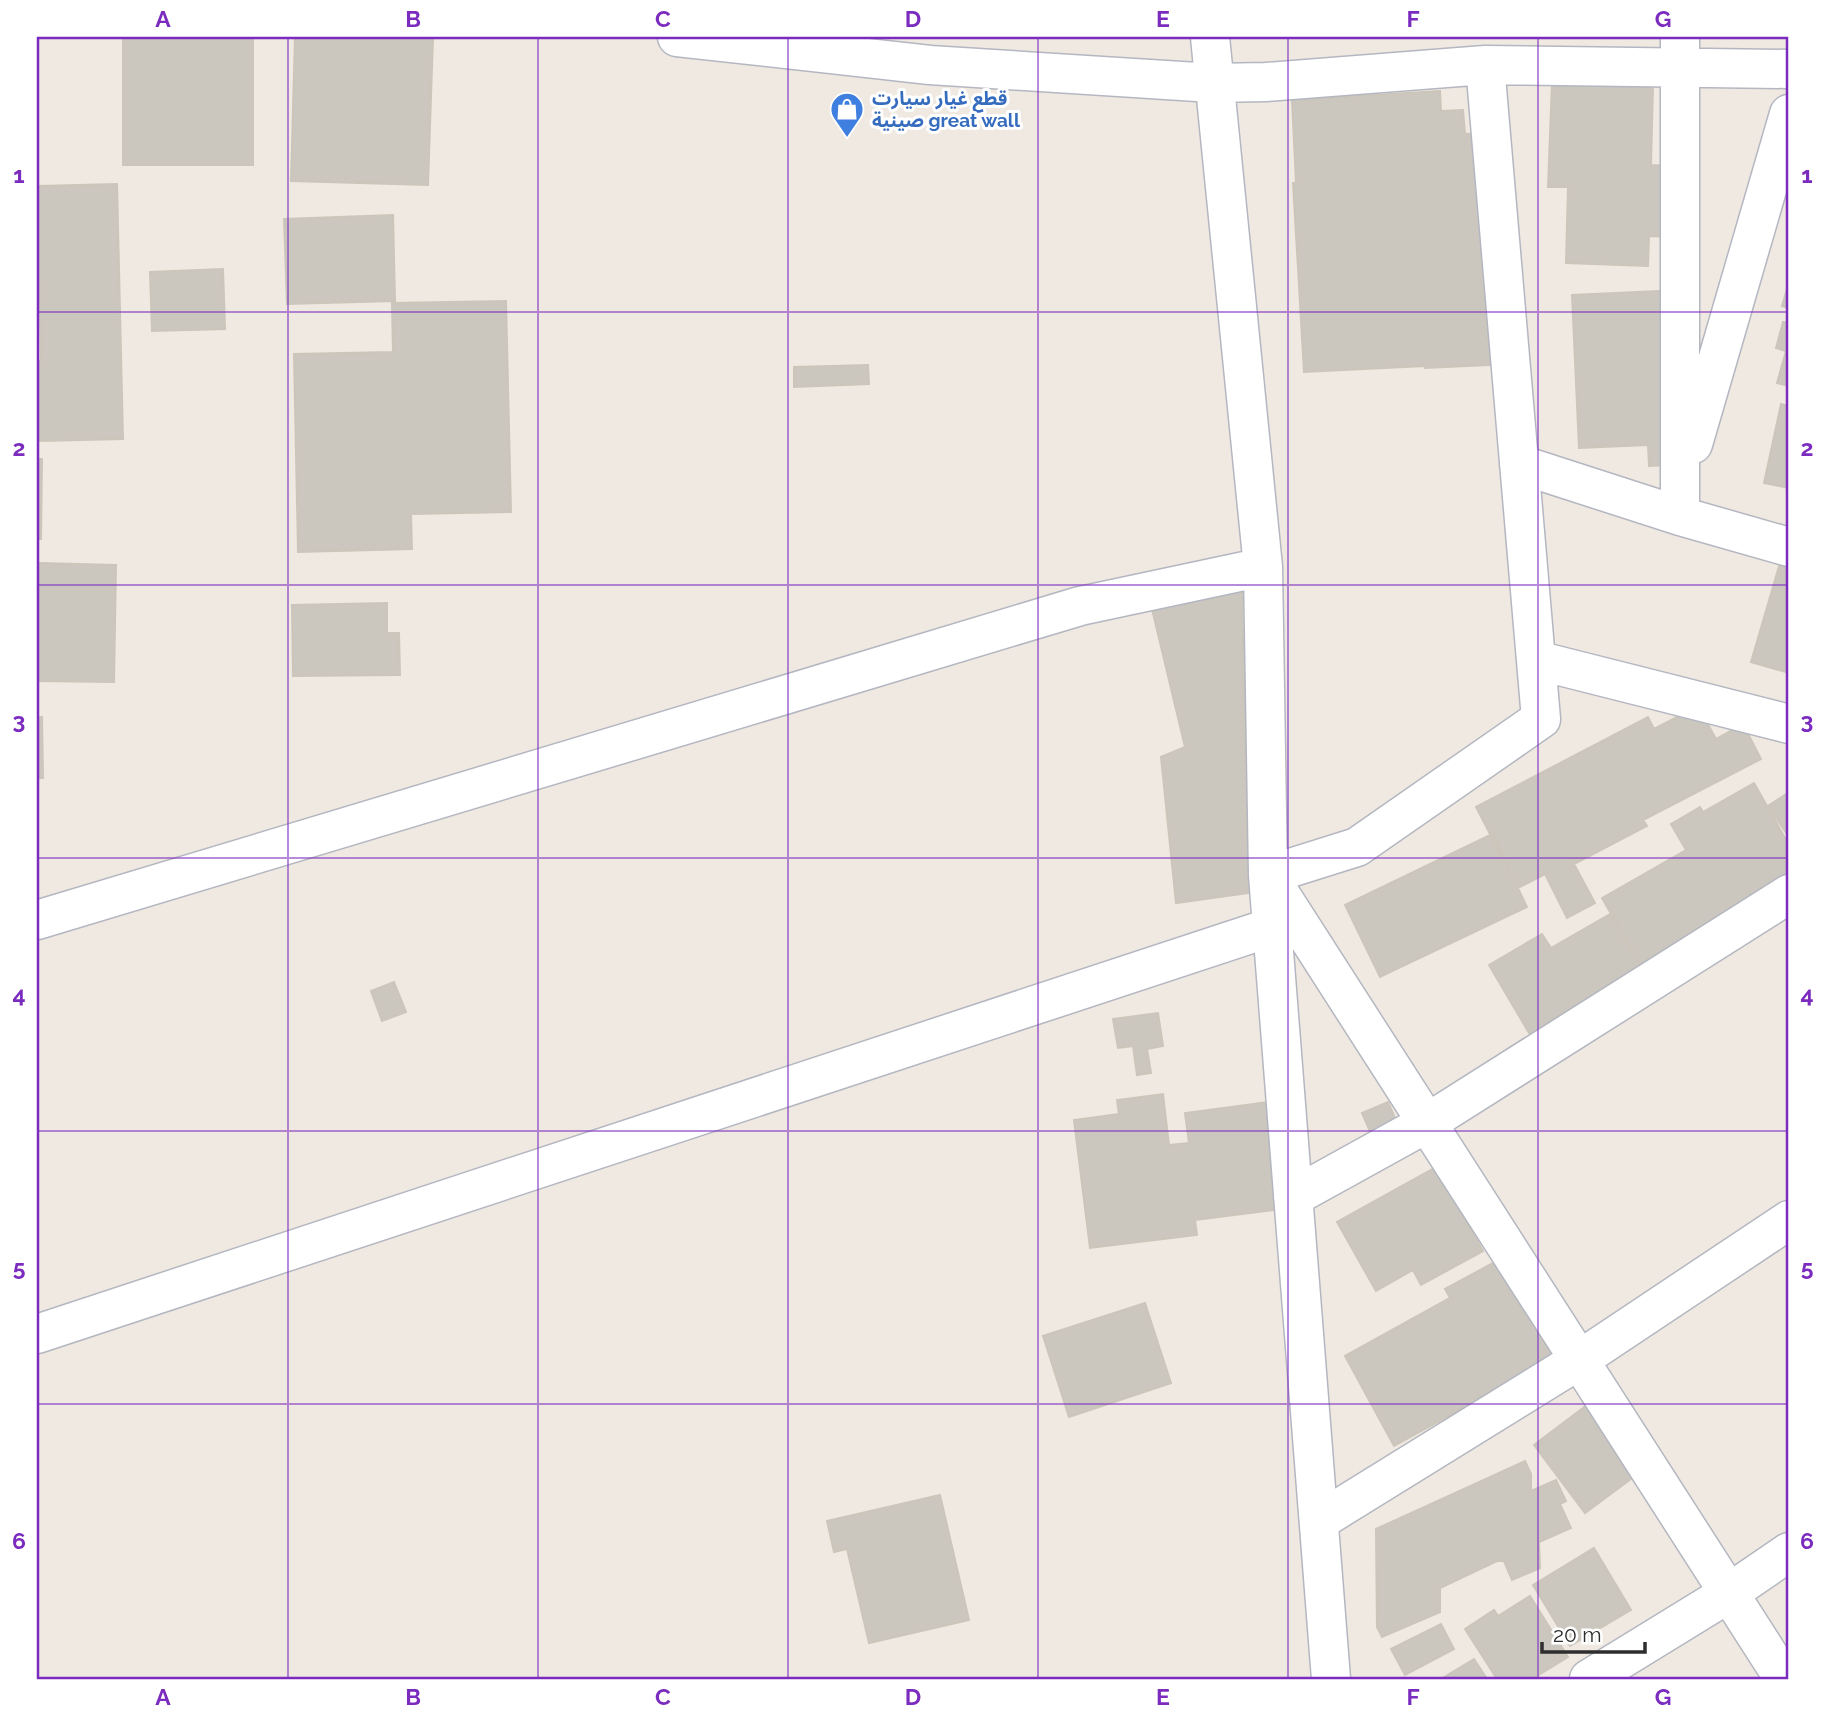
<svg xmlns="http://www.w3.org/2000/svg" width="1826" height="1716" font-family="Raleway,'Noto Sans Arabic',sans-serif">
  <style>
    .building { fill: #cbc7bf; stroke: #cbc5ba; stroke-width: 2 }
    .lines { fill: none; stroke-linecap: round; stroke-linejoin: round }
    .minor-casing { stroke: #b4b7c1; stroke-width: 41 }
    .minor { stroke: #fff; stroke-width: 38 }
    .grid { fill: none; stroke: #7b2cbf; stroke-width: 2; stroke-opacity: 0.55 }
    .labels { text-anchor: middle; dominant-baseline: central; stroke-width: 6; stroke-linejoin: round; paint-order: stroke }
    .shop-label { font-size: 19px; font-weight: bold; fill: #366cbe; stroke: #fff; text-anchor: start }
    .neatline { fill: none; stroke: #7b2cbf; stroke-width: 2.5 }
    .grid-label { font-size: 23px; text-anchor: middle; font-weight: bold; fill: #7b2cbf }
  </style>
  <rect width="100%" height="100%" fill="#efe9e1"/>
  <path class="building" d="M123 37H253V165H123Z
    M295 37H433L428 185 291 181Z
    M1552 83 1653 86 1651 165 1671 166 1669 237 1649 236 1648 266 1566 263 1568 187H1548Z
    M1440 91 1441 111 1463 110 1465 134 1485 133 1510 364 1425 368V366L1304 372 1293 183H1296L1292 100Z
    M117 184 123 439 39 441 37 361H41L38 186Z
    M393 215 395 301 287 304 284 219Z
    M223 269 225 329 152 331 150 272Z
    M1789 282V308L1782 306Z
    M1681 290 1688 464 1649 466 1648 445 1579 448 1572 295Z
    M506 301 511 512 411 514 412 549 298 552 294 354 393 352 392 303Z
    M1783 322 1789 323V386L1777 383 1786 351 1776 348Z
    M868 365 869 384 794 387V367Z
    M1781 404 1789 406V488L1764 483Z
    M37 459H42L41 539H37Z
    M1782 556 1789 558V673L1751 662Z
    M39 563 116 565 114 682 37 681Z
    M1242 592 1249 893 1176 903 1161 757 1185 747 1152 609Z
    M387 603V633H399L400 675 293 676 292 605Z
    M1698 706 1716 739 1743 724 1761 759 1643 820 1647 826 1574 864 1595 903 1567 918 1545 874 1518 888 1476 807 1648 717 1654 729Z
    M42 717 43 778H37V718Z
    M1754 783 1789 845V907L1751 902 1640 964 1602 898 1686 850 1671 824 1700 807 1703 812Z
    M1789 792V837L1768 806Z
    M1492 834 1527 907 1380 977 1345 905Z
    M1610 914 1645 973 1532 1038 1489 965 1542 934 1551 948Z
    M394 982 406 1012 382 1021 371 991Z
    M1158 1013 1163 1046 1147 1049 1151 1073 1137 1075 1133 1046 1118 1048 1113 1019Z
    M1163 1094 1169 1145 1189 1143 1185 1113 1284 1100 1297 1207 1195 1220 1197 1235 1090 1248 1074 1120 1119 1114 1117 1100Z
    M1388 1102 1401 1132 1375 1143 1362 1113Z
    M1436 1167 1483 1251 1421 1285 1413 1270 1376 1291 1337 1222Z
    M1504 1257 1558 1356 1394 1446 1345 1356 1450 1298 1445 1289Z
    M1145 1303 1171 1383 1069 1417 1043 1336Z
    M1595 1399 1647 1467 1585 1513 1534 1445Z
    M1525 1461 1531 1474V1491L1556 1480 1566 1501 1560 1504 1571 1528 1539 1542 1540 1568 1512 1580 1504 1561H1497L1440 1588V1612L1382 1637 1377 1627 1376 1529Z
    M940 1495 969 1620 869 1643 847 1549 834 1552 827 1521Z
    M1594 1548 1631 1610 1570 1646 1533 1585Z
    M1530 1596 1568 1657 1532 1679 1529 1677 1525 1679H1497L1465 1629 1494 1610 1498 1616Z
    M1441 1624 1454 1649 1405 1675 1391 1649Z
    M1474 1659 1487 1679H1441Z"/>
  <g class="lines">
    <defs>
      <path id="minor" d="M677 37 930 65 1213 83 1266 82 1485 65 1789 69
        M1210 37 1263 567 1268 875 1331 1679
        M1680 37V516
        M1485 65 1541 719 1357 847 1268 875 1784 1679
        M1693 444 1789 114
        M1519 464 1680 516 1789 547
        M1536 660 1789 724
        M37 920 1080 606 1263 567
        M1293 1197 1427 1123 1789 894
        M37 1334 1272 927 1297 923
        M1319 1521 1579 1360 1789 1220
        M1589 1679 1729 1593 1789 1552"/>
    </defs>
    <use href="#minor" class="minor-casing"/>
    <use href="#minor" class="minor"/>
  </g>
  <path class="grid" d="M288 37V1679M538 37V1679M788 37V1679M1038 37V1679M1288 37V1679M1538 37V1679M37 312H1789M37 585H1789M37 858H1789M37 1131H1789M37 1404H1789"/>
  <defs>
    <symbol id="shop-pin" viewBox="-11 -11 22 30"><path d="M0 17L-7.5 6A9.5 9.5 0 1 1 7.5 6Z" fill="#3f7fe0" stroke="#fff"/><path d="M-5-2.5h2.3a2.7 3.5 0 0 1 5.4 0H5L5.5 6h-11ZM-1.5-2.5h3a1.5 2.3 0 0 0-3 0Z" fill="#fff"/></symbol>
  </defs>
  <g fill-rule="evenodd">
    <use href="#shop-pin" x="828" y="90" width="38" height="52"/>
  </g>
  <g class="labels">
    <g class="shop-label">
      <text x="872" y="98">قطع غيار سيارت<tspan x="872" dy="22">صينية great wall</tspan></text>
    </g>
  </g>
  <rect width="1826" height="1716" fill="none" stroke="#ffffff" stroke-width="77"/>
  <path d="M1542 1642v10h103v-10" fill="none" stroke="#2e2e2e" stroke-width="3.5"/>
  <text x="1553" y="1642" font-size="21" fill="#2e2e2e" stroke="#ffffff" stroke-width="5" paint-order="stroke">20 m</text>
  <rect x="38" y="38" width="1749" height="1640" class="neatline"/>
  <g class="grid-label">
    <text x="163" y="27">A</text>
    <text x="413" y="27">B</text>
    <text x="663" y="27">C</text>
    <text x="913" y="27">D</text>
    <text x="1163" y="27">E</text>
    <text x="1413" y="27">F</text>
    <text x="1663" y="27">G</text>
    <text x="19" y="183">1</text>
    <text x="1807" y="183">1</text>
    <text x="19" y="456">2</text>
    <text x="1807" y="456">2</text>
    <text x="19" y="729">3</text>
    <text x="1807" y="729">3</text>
    <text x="19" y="1003">4</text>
    <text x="1807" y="1003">4</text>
    <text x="19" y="1276">5</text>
    <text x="1807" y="1276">5</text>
    <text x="19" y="1549">6</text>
    <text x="1807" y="1549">6</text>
    <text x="163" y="1705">A</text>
    <text x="413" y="1705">B</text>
    <text x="663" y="1705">C</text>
    <text x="913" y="1705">D</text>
    <text x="1163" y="1705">E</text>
    <text x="1413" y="1705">F</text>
    <text x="1663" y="1705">G</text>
  </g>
</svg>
